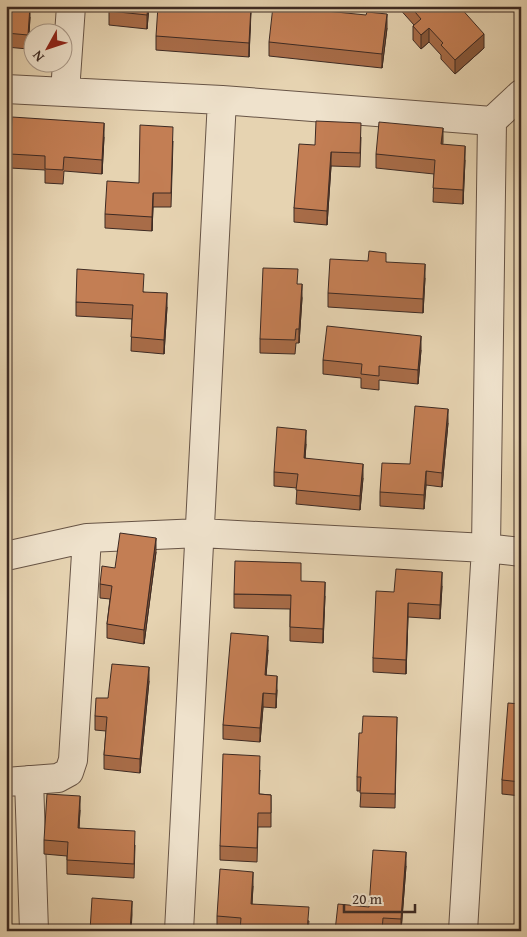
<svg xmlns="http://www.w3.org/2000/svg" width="527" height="937" font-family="'Gentium Book Plus',serif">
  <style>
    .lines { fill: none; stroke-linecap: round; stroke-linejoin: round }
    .minor-casing { stroke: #675446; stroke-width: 30 }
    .minor { stroke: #efe2cc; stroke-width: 28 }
    .wall { fill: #a86c48; stroke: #3d2a23 }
    .shaded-wall { fill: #88583b; stroke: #3d2a23 }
    .building { fill: #c37e54; stroke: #3d2a23 }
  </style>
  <rect width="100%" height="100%" fill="#e6d3b1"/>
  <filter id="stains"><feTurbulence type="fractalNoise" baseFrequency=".004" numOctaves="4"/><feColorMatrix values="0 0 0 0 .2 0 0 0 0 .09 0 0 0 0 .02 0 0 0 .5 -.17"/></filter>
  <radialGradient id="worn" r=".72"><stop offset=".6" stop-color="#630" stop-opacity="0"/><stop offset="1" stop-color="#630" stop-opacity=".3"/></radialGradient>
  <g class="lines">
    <defs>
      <path id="minor" d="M6 89 222 100 492 121 521 94
        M65 92 71 6
        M6 556 87 538 200 533 486 548 521 552
        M29 780 34 931
        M6 782 58 778 69 772 73 760 87 538
        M179 931 222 100
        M463 931 486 548 492 121"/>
    </defs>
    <use href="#minor" class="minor-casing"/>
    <use href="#minor" class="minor"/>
  </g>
  <path class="wall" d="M6 6 30 17 28 49 6 47Z
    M149 6 147 29 109 25V11Z
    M251 6 249 57 156 50V36Z
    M327 6V11L387 28 382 68 269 56V42L314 9Z
    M397 6H459L484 48 455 74 441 59V55L429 42 421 49 413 40V26L414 25Z
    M104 137 102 174 64 171 63 184 45 183V170L10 168V154Z
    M361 137 360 167 331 166 327 225 294 222V208L315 145Z
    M173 141 171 207H153L152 231 105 228V214L139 183Z
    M442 144 465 160 463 204 433 202 434 174 376 168V154Z
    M386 262 425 278 423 313 328 307V293Z
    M298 284 302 298 299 343H296L295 354 260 353V339Z
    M144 292 167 307 164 354 131 351 132 319 76 316V302Z
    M421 350 418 384 379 380V390L361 388V378L323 374V360Z
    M448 423 442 487 426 485 424 509 380 506V492L410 464Z
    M306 444 305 458 363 478 360 510 296 504 297 488 274 486V472Z
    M156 552 144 644 107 638V624L110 599 100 598V584L115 568Z
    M442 586 440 619 408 617 406 674 373 672V658L394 592Z
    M234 594 325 596 323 643 290 641V609L234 608Z
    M268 650 266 675 277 690 276 708 263 707 260 742 223 739V725Z
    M149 681 140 773 104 769V755L106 731 95 730V716L108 698Z
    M521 704V796L502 794V780Z
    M397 717 395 808 360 807 361 791H357V777Z
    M260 770 259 794 271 795V827H258L257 862 220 860V846Z
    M80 810 79 828 135 845 134 878 67 874V856L44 854V840Z
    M406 866 401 931H335L369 907Z
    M253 886 252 904 309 921 308 931H231L217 930V916Z"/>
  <path class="shaded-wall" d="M30 6V17L28 49V35Z
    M148 6H149L147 29V15Z
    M251 6V12L249 57V43Z
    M387 14V28L382 68V54Z
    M429 28V42L421 49V35Z
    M484 34V48L455 74V60Z
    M104 123V137L102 174V160Z
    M443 128V142L441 158V144Z
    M465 146V160L463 204V190Z
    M331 152V166L327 225V211Z
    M153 193V207L152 231V217Z
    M425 264V278L423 313V299Z
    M302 284V298L299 343V329Z
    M167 293V307L164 354V340Z
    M421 336V350L418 384V370Z
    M448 409V423L442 487V473Z
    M306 430V444L304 472V458Z
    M363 464V478L360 510V496Z
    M426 471V485L424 509V495Z
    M156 538V552L144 644V630Z
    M442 572V586L440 619V605Z
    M325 582V596L323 643V629Z
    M408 603V617L406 674V660Z
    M268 636V650L265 689V675Z
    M149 667V681L140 773V759Z
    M277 676V690L276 708V694Z
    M263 693V707L260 742V728Z
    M80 796V810L78 842V828Z
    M406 852V866L401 931V919Z
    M253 872V886L251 918V904Z
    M132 901V915L131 931H130Z"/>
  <path class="building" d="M6 6H30L28 35 6 33Z
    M109 6H148L147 15 109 11Z
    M158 6H251L249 43 156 36Z
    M273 6H294V7L314 9V6H326V11L366 15 367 12 387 14 382 54 269 42Z
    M410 6H459L484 34 455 60 441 45 443 43 429 28 421 35 413 26 421 19Z
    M12 117 104 123 102 160 64 157 63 170 45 169V156L10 154Z
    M316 121 361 123 360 153 331 152 327 211 294 208 299 144 315 145Z
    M379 122 443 128 441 144 465 146 463 190 433 188 435 160 376 154Z
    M140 125 173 127 171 193H153L152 217 105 214 107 181 139 183Z
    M369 251 386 253V262L425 264 423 299 328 293 330 259 368 261Z
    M263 268 298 269 297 284H302L299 329H296L295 340 260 339Z
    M77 269 144 274 143 292 167 293 164 340 131 337 133 305 76 302Z
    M327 326 421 336 418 370 379 366V376L361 374 362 364 323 360Z
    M415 406 448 409 442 473 426 471 424 495 380 492 382 463 410 464Z
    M277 427 306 430 304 458 363 464 360 496 296 490 298 474 274 472Z
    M120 533 156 538 144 630 107 624 112 586 100 584 102 566 115 568Z
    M235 561 301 563V581L325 582 323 629 290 627 291 595 234 594Z
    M396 569 442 572 440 605 408 603 406 660 373 658 376 591 394 592Z
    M231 633 268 636 265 675 277 676 276 694 263 693 260 728 223 725Z
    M112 664 149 667 140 759 104 755 107 717 95 716 96 698H108Z
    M508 703 521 704V782L502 780Z
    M363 716 397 717 395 794 360 793 361 777H357L359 733H362Z
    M223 754 260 756 259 794 271 795V813H258L257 848 220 846Z
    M47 794 80 796 78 828 135 831 134 864 67 860 68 842 44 840Z
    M373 850 406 852 401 919 383 918 382 931H335L338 904 369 907Z
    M220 869 253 872 251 904 309 907 307 931H240L241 918 217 916Z
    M521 882V928L519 927Z
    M92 898 132 901 130 931H90Z"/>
  <rect width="527" height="937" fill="none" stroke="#e6d3b1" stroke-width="25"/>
  <rect x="8" y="8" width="512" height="922" fill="none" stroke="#3d2a23" stroke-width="2.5"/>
  <rect x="12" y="12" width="502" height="912" fill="none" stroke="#3d2a23"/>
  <g transform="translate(48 48) rotate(230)"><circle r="24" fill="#efe2cc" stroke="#a89888"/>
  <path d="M0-4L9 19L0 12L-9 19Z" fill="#8f2418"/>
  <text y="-8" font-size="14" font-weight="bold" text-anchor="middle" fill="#3d2a23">N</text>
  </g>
  <path d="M344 904v8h71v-8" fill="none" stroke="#3d2a23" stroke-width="2.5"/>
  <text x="352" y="904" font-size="15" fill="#3d2a23" stroke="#efe2cc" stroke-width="4" paint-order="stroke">20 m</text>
  <rect width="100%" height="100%" filter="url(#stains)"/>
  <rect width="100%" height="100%" fill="url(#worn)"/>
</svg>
